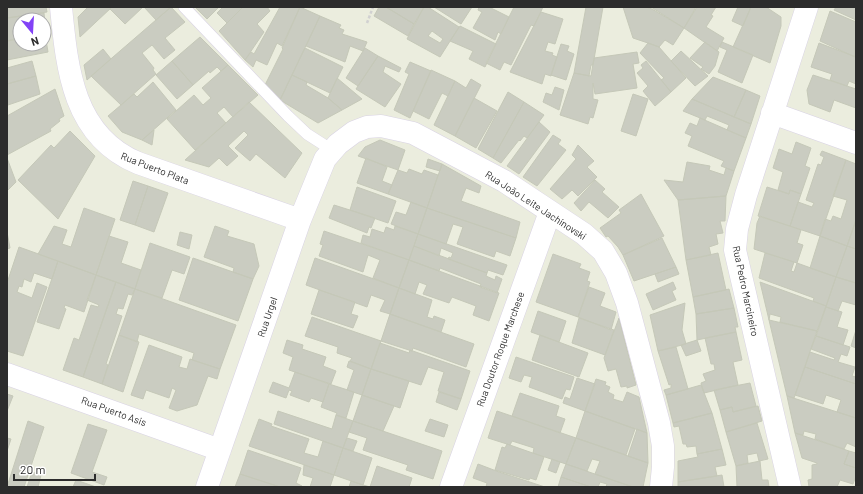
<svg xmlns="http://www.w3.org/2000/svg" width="863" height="494" font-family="Barlow,sans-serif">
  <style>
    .building { fill: #caccc1; stroke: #c5c8b8; fill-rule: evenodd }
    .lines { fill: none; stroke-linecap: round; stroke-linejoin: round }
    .service-casing { stroke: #d9d3e4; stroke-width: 12 }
    .minor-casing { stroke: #d9d3e4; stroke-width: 23 }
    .path { stroke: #d1d1d1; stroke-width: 2.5; stroke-dasharray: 3 2; stroke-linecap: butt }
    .service { stroke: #fff; stroke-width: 11 }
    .minor { stroke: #fff; stroke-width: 22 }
    .labels { text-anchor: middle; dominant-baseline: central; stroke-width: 3; stroke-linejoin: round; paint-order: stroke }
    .street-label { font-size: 10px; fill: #2c2c2c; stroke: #fff }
  </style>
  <rect width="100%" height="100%" fill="#ebedde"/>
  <path class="building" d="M7 7H46L47 12 7 18Z
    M88 7H112L80 37 78 17Z
    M112 7H143L125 24 110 9Z
    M144 7H171L156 20Z
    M171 7 185 22 165 38 175 50 164 59 152 45 142 53 154 68 153 70 156 74 121 105 91 76Z
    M195 7H219L207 19Z
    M223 7H243L227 23 217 13Z
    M243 7H267L270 11 257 24 264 32 245 60 219 31Z
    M300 7 282 46 277 43 267 65 256 60 253 67 245 60 251 52 254 54 280 7Z
    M300 7 320 16 280 100 265 85 283 49 282 48Z
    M379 7H386L414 24 408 36 374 16Z
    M386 7H424L414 24Z
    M424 7H428L459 27 440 57 407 39ZM432 31 443 39 440 43 428 36Z
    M434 7H472L461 24Z
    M479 7H489L509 17 501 34 498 32 495 40 473 28 482 12 478 10Z
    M514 7H543L534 26 531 25 511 65 504 62 500 70 486 63Z
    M586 7H603L593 65H591L589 76 574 73Z
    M623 7H646L652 9 684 28 673 45 665 40 659 47 648 43 633 38Z
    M651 7H697L684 28Z
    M696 7H716L711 15 713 16 706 27 724 38 717 51 684 28Z
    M738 7H751L743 26 732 21Z
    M751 7H766L781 17V26L770 63 733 47Z
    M836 7H856V20L834 10Z
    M830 11 856 22 855 57 820 41Z
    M541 12 563 19 555 44 548 42 545 51 553 53 552 55 557 57 551 76 545 74 542 84 510 72Z
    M44 13 46 34H44V20H20V38L7 41V18Z
    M320 16 341 25 339 28 344 30 342 34 367 42 363 51 350 46 345 62 306 46Z
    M460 26 496 44 485 67 469 59 473 51 450 41Z
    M200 37 228 65 221 71 217 67 210 73 209 71 193 85 172 61Z
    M20 39V44H44V40H46L48 52 7 60V41Z
    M705 42 719 52 715 66 709 74 701 69 703 67 690 58Z
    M722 42 753 55 742 83 718 72 727 50 720 47Z
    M648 43 659 47 686 78 671 92 661 80 664 78 640 53Z
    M819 43 856 57V84L849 81 847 86 830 80 832 74 811 67Z
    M561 44 569 46 567 51 574 54 566 80 551 75Z
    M305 48 343 67 330 93 292 75Z
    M365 48 378 56 358 86 346 78Z
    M103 49 111 59 87 80 84 65Z
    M681 51 708 76 695 86 671 61Z
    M637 52 639 63 633 64 637 88 595 94 593 83V99L598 100 593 118 590 117 588 124 560 115 574 73 591 76 594 58Z
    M378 56 401 68 399 72 385 66 383 72 401 84 385 107 356 89Z
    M32 61 36 76 7 84V68Z
    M172 61 193 85 177 99 156 75Z
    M646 61 671 92 655 106 643 91 648 86 637 73 643 68 641 65Z
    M410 62 431 71 410 118 394 110 409 74 405 72Z
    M228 65 258 95 233 117 224 107 217 113 226 123 195 150 167 119 194 95 203 105 211 98 202 88Z
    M431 70 455 81 448 96 442 93 429 119 413 111Z
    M292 75 307 82 306 85 328 98 342 110 318 123 280 100Z
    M813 75 856 89V108L834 100 830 112 809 104 807 90Z
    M36 76 40 94 8 105 7 84Z
    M713 77 746 90 734 117 692 99Z
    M337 78 362 99 342 110 328 98Z
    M471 79 481 85 455 136 434 125 455 81 466 88Z
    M153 82 176 110 142 140 122 132 108 116 134 94 137 97Z
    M555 87 564 90 559 110 543 102 546 93 552 95Z
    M55 89 64 116 59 119 60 121 50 129 51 131 7 155V116Z
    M746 90 760 96 751 124 734 117Z
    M508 92 524 102 493 158 478 149Z
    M633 94 648 99 636 136 621 131Z
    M474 98 497 111 476 148 455 136Z
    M692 99 751 124 746 138 727 130 729 125 707 116 705 120 683 111Z
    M249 102 302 153 285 178 256 154 250 161 235 148 248 135 244 131 228 146 238 156 227 166 219 158 209 167 185 160Z
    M524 102 544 115 527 138 524 136 520 141 519 140 501 163 493 158Z
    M700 118 746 138 734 171 721 166 724 161 688 146 692 136 685 133 690 123 697 126Z
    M539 122 550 132 519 174 507 166Z
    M154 130 152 145 142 140Z
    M70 131 95 156 58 219 18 180 51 145 54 148Z
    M553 135 561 140 558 144 566 150 537 186 523 177Z
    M380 140 405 150 398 170 358 156 365 147Z
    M796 142 811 148 805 166 810 168 801 194 790 190 789 194 778 190 783 172 773 168 779 149 792 154Z
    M578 145 594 161 587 167 597 177 578 196 572 190 562 199 550 189 576 159 572 155Z
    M822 151 846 160 820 236 790 226 798 202 812 207 814 203 806 200 818 164 821 165 824 157 820 155Z
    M7 158 16 182 7 191Z
    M366 158 387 167 382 181 392 185 388 194 357 183Z
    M428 159 442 164 440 171 426 167Z
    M846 160 856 164V220L847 246 820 236 825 219 831 221 833 216 841 219 847 200 833 196Z
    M687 162 710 166 709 170 724 175 726 168 734 171 726 196 678 200 664 180 683 182Z
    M442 164 481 186 479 193 466 188 461 201 520 222 516 238 427 208Z
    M409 169 422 174 424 170 438 175 427 208 388 194 398 170 407 173Z
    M595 180 605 189 602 192 619 207 608 218 589 202 581 211 574 203Z
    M133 181 148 186 135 225 120 220Z
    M148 186 168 193 154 232 135 225Z
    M357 187 396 201 388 223 350 210Z
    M767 187 789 194 790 190 801 194 790 226 758 216Z
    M641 194 664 236 623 255 618 247 608 236 606 237 600 228 621 213 619 210Z
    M726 196 725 221H720L723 233 716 234 718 244 709 247 711 255 686 260 678 200Z
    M411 202 427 208 418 234 391 224 396 212 406 215Z
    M334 205 375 218 371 228 369 227 367 233 329 218Z
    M84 208 115 219 96 275 38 254 54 226 67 230 62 244 71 247Z
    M427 208 516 238 510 256 496 251 494 257 457 244 463 227 453 224 446 244 418 234Z
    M760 216 801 230 797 243 803 245 797 263 754 249 757 223Z
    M856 220V249L847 246Z
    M215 226 229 231 227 236 254 244 259 266 253 279 233 272 234 268 204 257Z
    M395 226 418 234 409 260 361 243 363 235 370 237 372 229 384 233 386 227 394 230Z
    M324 231 409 260 399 288 373 278 380 260 368 255 363 272 319 256 323 245 320 244Z
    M7 232 10 248 7 249Z
    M180 232 192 235 189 249 177 245Z
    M418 234 507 265 503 275 488 270 487 273 448 259 449 257 451 258 453 253 441 248 439 256 414 246Z
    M109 236 128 242 121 263 141 270 135 289 96 275Z
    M820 236 847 246 836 277 810 268Z
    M662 238 676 267 634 281 623 255Z
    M150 243 190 257 184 274 172 270 162 298 135 289Z
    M414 246 487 273 486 276 495 280 496 276 502 279 497 293 480 287 481 284 440 268 439 271 409 260Z
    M847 246 856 249V283L836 277Z
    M19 247 58 261 52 279 34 273 31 282 24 279 22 287 19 286 17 292 32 298 37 283 47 287 23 356 7 351V283Z
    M718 253 726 290 693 297 686 260Z
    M765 253 794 262 791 271 794 272 797 263 836 277 826 306 813 301 814 298 759 278Z
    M553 254 581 264 579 268 590 272 587 281 590 282 578 317 536 302Z
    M193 258 253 279 238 321 179 300Z
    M315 258 399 288 390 314 380 311 385 300 371 295 367 307 306 285Z
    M409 260 499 293 489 321 473 315 476 306 452 297 449 303 423 294 427 285 419 282 415 294 399 288Z
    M58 261 96 275 84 312 65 305 64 308 66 309 59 329 37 322Z
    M676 267 679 274 658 282 655 274Z
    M96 275 116 282 83 377 63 370 74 338 79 340 91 305 98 307 99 305 87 300Z
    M836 277 856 283V305L842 301 838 311 826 307Z
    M116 282 135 289 132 295 128 294 123 309 118 308 116 314 122 316 106 364 108 365 102 384 83 377Z
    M673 282 676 289 672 291 676 300 653 310 646 294Z
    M760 282 826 306 817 331 780 322 781 317 770 314 769 320Z
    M589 287 605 293 600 306 616 312 611 330 578 317Z
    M399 288 432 300 427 317 433 319 434 316 445 320 441 332 390 314Z
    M135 289 236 325 220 369 192 360 194 353 139 334 137 342 119 335Z
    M729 289 734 308 696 314 693 297Z
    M319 290 355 302 351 314 358 316 353 328 311 314Z
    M685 303 682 330 686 344 658 351 650 315Z
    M826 307 842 312 837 327 848 330 843 345 816 336Z
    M734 308 738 327H735L736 332 697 340 696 314Z
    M538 311 566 321 559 342 531 332Z
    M390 314 474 344 466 367 413 348 412 351 381 341Z
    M312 317 381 341 371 369 350 361 352 358 337 353 338 347 305 336Z
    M579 318 614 330 605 355 572 343Z
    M619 318 636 385 627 388V386L621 387 616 369 608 371 604 358Z
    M769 320 817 331 794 398 787 396Z
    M856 330V348L851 346Z
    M736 332 742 360 733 362 738 385 704 393 701 383 706 381 703 374 715 370 714 364H711L705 338Z
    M119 335 139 342 123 392 102 384Z
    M540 335 588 353 579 377 532 360Z
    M816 336 850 347 847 356 841 354 838 362 855 367 852 376 856 377V384L805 367 810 352 834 360 835 358 811 349Z
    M287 340 303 345 302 349 326 357 323 366 336 371 331 384 289 370 293 357 283 353Z
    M697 340 701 351 686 356 681 345Z
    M380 343 409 353 410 350 470 371 461 399 438 391 444 372 428 367 421 385 371 369Z
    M149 345 182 357 179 367 187 369 190 359 220 369 217 379 208 376 197 405 177 411 169 408 176 390 172 388 169 398 146 390 143 399 131 395Z
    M676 347 688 389 666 395 664 390 671 388V384L669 385 658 351Z
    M516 357 574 377 570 390 566 389 562 399 529 387 532 377 524 375 521 382 509 378Z
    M349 361 371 369 362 395 347 390 354 370 347 367Z
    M805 367 856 384V418L837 412 841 400 826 395 823 404 795 395Z
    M371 369 409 381 400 408 362 395Z
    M295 372 329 384 323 402 311 398 309 402 290 395 292 391 289 390 286 398 269 392 273 382 289 388Z
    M577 378 595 384 585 411 563 403 565 397 570 399Z
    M596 379 606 382 605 385 610 387 608 392 614 395 613 399 623 402 627 392 639 397 647 433 585 411Z
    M750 383 756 406 733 412 732 407 720 410 714 390Z
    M329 384 354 392 346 418 336 415 337 413 321 407Z
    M701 385 712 413 673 423 666 395Z
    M439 392 461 399 457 410 436 402Z
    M520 393 559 406 556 416 565 419 560 433 512 416Z
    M7 394 13 396 7 411Z
    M362 395 394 406 383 431 353 421Z
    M787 396 856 418V447L847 443 844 449 815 439 816 434 804 431 803 435 795 433Z
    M758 406 762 421 726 432 720 410 732 407 733 412Z
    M278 411 332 429 336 415 353 421 343 448 274 424Z
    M497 411 576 438 566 464 533 453 534 448 512 441 510 445 488 438Z
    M585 411 635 429 626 455 576 438Z
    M712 413 722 449 697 454 696 446 687 447 686 444H683L679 426 674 427 673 423Z
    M259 419 272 424 271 426 309 439 304 453 318 457 323 441 343 448 334 475 249 446Z
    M430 419 448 425 444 437 425 431Z
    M28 421 44 427 24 487H7Z
    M353 421 442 451 433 479 406 470 408 465 363 450 367 438 349 432Z
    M757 423 768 459 759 461 757 453 747 455 748 463 736 466 726 432Z
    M88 424 107 430 92 472 107 477 104 485 71 473Z
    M637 429 647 433 648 463 628 456Z
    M795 433 849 451 844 464 856 468V476L853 484 840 480 837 487H809L808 480 812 479V465L817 464V463L802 458Z
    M7 438 11 439 7 451Z
    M347 438 357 441 353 451 343 448Z
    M576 438 648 463 643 487H633L595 474 600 461 592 459 587 471 566 464Z
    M507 444 544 457 536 480 530 478 529 480 495 470 502 447 505 448Z
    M343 448 372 458 363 485 334 475Z
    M722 449 726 465 715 467 717 476 678 482V461L698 457 697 454Z
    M248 450 301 468 296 483 302 486V487H280L240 474Z
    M849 451 856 453V468L844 464Z
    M552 459 560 462 556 473 548 470Z
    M760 461 762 480H768L769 487H737L736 466Z
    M478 464 499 472 545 487H486L487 483 473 478Z
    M566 464 612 480 633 487H606L607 484 600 482 598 487H591L561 477Z
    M304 465 334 475 330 487H310L313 478 303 475Z
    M377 466 412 478 409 487H370Z
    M32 472 41 475 38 487H27Z
    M240 474 280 487H235Z
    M722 475 724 487H678V482Z
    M561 477 591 487H558Z
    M76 480 96 487H73Z
    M351 481 363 485 370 487H349Z"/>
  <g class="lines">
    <defs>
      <path id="service" d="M184 7 288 116 307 134 332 150"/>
      <path id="minor" d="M61 7C67 69 73 136 138 163L300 220
        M772 113 856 143
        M7 374 220 450
        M207 487 300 220 325 159 338 144 354 132 367 127 381 126 413 133 504 181 584 234 603 251 616 273 627 303 659 423 663 446V467L661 487
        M451 487 550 212
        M790 487 735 250 737 229 746 195 807 7"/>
    </defs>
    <use href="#service" class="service-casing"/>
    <use href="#minor" class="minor-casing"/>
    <path class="path" d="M367 23 373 7"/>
    <use href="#service" class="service"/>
    <use href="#minor" class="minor"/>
  </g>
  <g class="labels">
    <g class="street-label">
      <text transform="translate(155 168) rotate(21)">Rua Puerto Plata</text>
      <text transform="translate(536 205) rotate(33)">Rua João Leite Jachinovski</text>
      <text transform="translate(746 291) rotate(78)">Rua Pedro Marcineiro</text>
      <text transform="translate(267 317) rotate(-71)">Rua Urgel</text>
      <text transform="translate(500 349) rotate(-70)">Rua Doutor Roque Marchese</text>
      <text transform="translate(114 411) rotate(20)">Rua Puerto Asis</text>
    </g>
  </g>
  <rect width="863" height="494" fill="none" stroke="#2c2c2c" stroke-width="16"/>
  <g transform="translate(32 32) rotate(162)"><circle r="19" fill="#ffffff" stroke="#ababab"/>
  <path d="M0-3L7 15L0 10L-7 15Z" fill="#8242f6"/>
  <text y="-6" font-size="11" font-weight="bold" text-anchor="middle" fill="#2c2c2c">N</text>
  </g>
  <path d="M14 474v6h81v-6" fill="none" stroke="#2c2c2c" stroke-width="2"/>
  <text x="20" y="474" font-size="12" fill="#2c2c2c" stroke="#ffffff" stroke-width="3" paint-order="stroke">20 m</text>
</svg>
